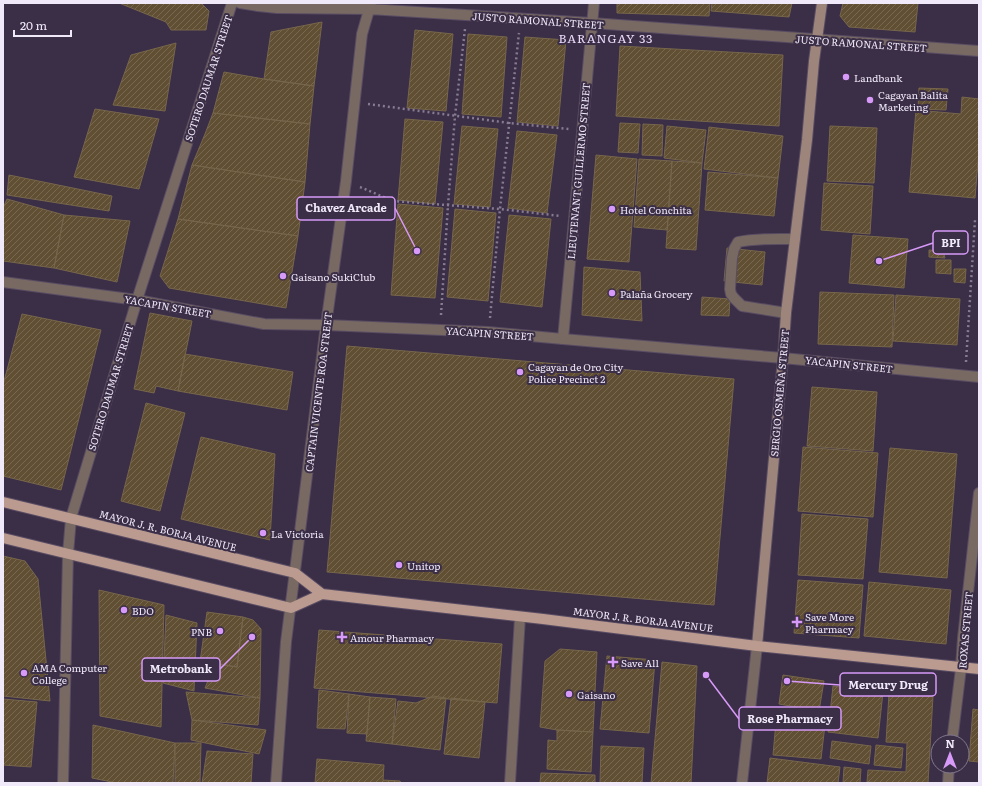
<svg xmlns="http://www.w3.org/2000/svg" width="982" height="786" font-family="Literata,serif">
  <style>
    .building { fill: url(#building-hatch); stroke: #76664b }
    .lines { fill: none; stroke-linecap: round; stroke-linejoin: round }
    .service-casing { stroke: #584c63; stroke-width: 12 }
    .minor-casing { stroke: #584c63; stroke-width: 12 }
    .tertiary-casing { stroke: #584c63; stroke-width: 12 }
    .secondary-casing { stroke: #584c63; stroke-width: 12 }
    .primary-casing { stroke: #584c63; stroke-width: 12 }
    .path { stroke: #867b90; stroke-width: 2.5; stroke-dasharray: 2 3; stroke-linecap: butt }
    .service { stroke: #786963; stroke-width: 10 }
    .minor { stroke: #786963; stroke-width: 10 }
    .tertiary { stroke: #786963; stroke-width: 10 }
    .secondary { stroke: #9e857c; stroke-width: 10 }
    .primary { stroke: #bb9b90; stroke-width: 10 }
    .poi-dot { fill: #d89af8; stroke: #3b2e47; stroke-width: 1.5 }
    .labels { text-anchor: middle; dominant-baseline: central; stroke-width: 4; stroke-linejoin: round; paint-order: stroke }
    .street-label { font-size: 10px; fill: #f0e9f9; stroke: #3b2e47 }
    .poi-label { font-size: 10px; fill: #f0e9f9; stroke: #3b2e47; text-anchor: start }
    .quarter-label { font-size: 12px; letter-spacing: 1px; fill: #e9daf9; stroke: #3b2e47 }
    .leader { fill: none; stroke: #d89af8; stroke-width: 1.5 }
    .callout-dot { fill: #d89af8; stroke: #3b2e47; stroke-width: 1.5 }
    .callout { fill: #3b2e47; stroke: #d89af8; stroke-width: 1.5 }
    .callout-label { font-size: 11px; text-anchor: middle; font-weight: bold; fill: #f0e9f9 }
  </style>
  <defs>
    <pattern id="building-hatch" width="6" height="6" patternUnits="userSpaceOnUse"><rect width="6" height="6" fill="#614f33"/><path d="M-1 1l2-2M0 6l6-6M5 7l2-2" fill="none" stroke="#786851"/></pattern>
  </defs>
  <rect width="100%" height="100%" fill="#3b2e47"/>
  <path class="building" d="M119 3H201L209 11 206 30H171L166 22Z
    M617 3H710L709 16 617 13Z
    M712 3H792L789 17 711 11Z
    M843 3H918L915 32 849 27 840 16Z
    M322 22 314 86 264 79 271 32Z
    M415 30 453 34 446 111 407 108Z
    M468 34 507 37 501 117 462 114Z
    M525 37 566 40 558 126 517 122Z
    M176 43 165 111 113 105 131 55Z
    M620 46 783 55 779 126 616 116Z
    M224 72 264 79 314 86 310 124 213 113Z
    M919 88 948 89 946 110 918 109Z
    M962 97 979 99V150L975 198 909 192 916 110 961 114Z
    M95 109 159 119 139 189 74 177Z
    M213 113 310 124 305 182 192 165 205 134Z
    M405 119 443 122 435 204 398 200Z
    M620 123 640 124 638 153 618 152Z
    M643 124 663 125 662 156 642 155Z
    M462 126 498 129 490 207 454 204Z
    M667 126 706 130 702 163 664 158Z
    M830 126 877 128 874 183 827 181Z
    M709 127 783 136 778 178 704 169Z
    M517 131 557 135 547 213 508 208Z
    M596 155 637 159 629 262 587 259Z
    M639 159 672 161 667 230 634 227Z
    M672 161 702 163 696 250 666 248Z
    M192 165 305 182 298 236 178 219Z
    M708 172 778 178 774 216 705 210Z
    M9 175 112 196 109 211 7 195Z
    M824 183 873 186 870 234 821 230Z
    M7 199 64 215 54 268 3 261V208Z
    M398 204 443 208 435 298 391 295Z
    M455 209 496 213 488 301 447 297Z
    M64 215 130 221 117 282 54 268Z
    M509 215 551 219 542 307 500 302Z
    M178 219 298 236 286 308 169 288 160 276Z
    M853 235 908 239 904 288 849 283Z
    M727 248 765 252 762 285 724 281Z
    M929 250 943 251 945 258 929 257Z
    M936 260H951V274L936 273Z
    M584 267 640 272 642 321 582 315Z
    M954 269H966L965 283 954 282Z
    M820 292 894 295 892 347 818 344Z
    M896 295 960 299 957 345 893 341Z
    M702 297 730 299 729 316 701 315Z
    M150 313 192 321 178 391 156 386 154 393 134 389Z
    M22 314 101 330 61 490 3 476V385Z
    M347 346 734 379 714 605 327 572Z
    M185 354 293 372 287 410 178 391Z
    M812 387 877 392 873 451 807 446Z
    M146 403 185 413 160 511 121 501Z
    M201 437 275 454 270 540 181 519Z
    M803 447 878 453 873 517 798 511Z
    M890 448 957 454 947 578 879 572Z
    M802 514 868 519 863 579 798 575Z
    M3 556 25 561 38 579 50 701 3 696Z
    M798 580 863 585 859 638 794 633Z
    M869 582 951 590 946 644 864 636Z
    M99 590 164 605 161 727 100 716Z
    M207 612 243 617 237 667 200 662Z
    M166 615 197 623 194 691 163 683Z
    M243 617 253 620 261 629 260 698 205 688 215 663 237 667Z
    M319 630 502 644 497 703 314 688Z
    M560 649 597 652 593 732 557 730 540 727 545 661Z
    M607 656 655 660 649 733 600 729Z
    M662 662 697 666 691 783H651Z
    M783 675 824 681 819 711 779 704Z
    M833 686 883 692 878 738 828 732Z
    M319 690 349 694 345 729 317 728Z
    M186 692 260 698 258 725 192 720Z
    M349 694 370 697 367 734 347 733Z
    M889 694 933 696 928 783H885L867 782 868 770 906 772 907 743 886 742Z
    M433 696 446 698 440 750 392 744 398 701 416 703Z
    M370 697 396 699 392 744 366 741Z
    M451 698 485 702 479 758 444 754Z
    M3 699 37 702 31 767 3 765Z
    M973 709 979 710V762L969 761Z
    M777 711 826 716 821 759 773 755Z
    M192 720 266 730 259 754 191 740Z
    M93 725 175 743 173 783H117L92 778Z
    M557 730 593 732 591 772 547 769 548 740 557 741Z
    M832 741 871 746 869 764 830 758Z
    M175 743H201L200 783H175Z
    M876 745 903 748 901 768 874 765Z
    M601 746 644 748 642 783H600Z
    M207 751 253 754 251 783H202Z
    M770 758 840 767 838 783H767Z
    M317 759 384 765 383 780 400 781 401 783H315Z
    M844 767 861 769 860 783H843Z
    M541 773 595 775V783H540Z"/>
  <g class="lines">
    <defs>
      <path id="service" d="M786 313 742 306 734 298 731 294 730 289 732 258 734 249 738 242C757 238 776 239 795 239"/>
      <path id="minor" d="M240 3 258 6 277 8 369 9
        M563 339 594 3
        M952 742 961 668 963 638 979 493
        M63 783 68 554 71 518 137 300 232 3
        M510 783 520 617
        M948 783 949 766"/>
      <path id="tertiary" d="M369 9 592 23 979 51
        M3 282 137 300 264 324 326 325 488 332 563 339 783 358 979 377
        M276 783 286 642 326 325 346 181 362 34 371 3
        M742 783 757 646"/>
      <path id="secondary" d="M757 646 783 358 786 313 807 140 814 61 822 3"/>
      <path id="primary" d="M3 502 295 573 322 594 543 619 757 646 979 669
        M3 538 291 608 322 594"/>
    </defs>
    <use href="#service" class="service-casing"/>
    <use href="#minor" class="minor-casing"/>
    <use href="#tertiary" class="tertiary-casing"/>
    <use href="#secondary" class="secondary-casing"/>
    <use href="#primary" class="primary-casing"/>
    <path class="path" d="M368 104 509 123 569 129
      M360 187 393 201 500 209 561 216
      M441 315 448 205 455 116 465 29
      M490 318 500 209 519 33
      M966 362 975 220"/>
    <use href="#service" class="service"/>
    <use href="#minor" class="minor"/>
    <use href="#tertiary" class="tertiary"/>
    <use href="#secondary" class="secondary"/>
    <use href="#primary" class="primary"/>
  </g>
  <g class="poi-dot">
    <circle cx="846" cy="77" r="4"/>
    <circle cx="870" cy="100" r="4"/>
    <circle cx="612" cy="209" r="4"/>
    <circle cx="283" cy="276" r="4"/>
    <circle cx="612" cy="293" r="4"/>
    <circle cx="520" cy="372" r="4"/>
    <circle cx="263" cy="533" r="4"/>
    <circle cx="399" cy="565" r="4"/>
    <circle cx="124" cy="610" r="4"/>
    <path d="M795 616h4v4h4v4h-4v4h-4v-4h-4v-4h4z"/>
    <circle cx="220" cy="631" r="4"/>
    <path d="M340 631h4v4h4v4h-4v4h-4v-4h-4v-4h4z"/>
    <path d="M611 656h4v4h4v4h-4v4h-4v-4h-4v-4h4z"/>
    <circle cx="24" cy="673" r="4"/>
    <circle cx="569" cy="694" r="4"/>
  </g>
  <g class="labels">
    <g class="street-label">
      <text transform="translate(538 20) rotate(4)">JUSTO RAMONAL STREET</text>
      <text transform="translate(861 43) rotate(4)">JUSTO RAMONAL STREET</text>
      <text transform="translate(208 78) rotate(-72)">SOTERO DAUMAR STREET</text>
      <text transform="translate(578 171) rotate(-85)">LIEUTENANT GUILLERMO STREET</text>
      <text transform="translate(168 306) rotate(10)">YACAPIN STREET</text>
      <text transform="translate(490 333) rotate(4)">YACAPIN STREET</text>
      <text transform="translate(849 364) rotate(6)">YACAPIN STREET</text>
      <text transform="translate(110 387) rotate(-73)">SOTERO DAUMAR STREET</text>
      <text transform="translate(318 392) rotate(-83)">CAPTAIN VICENTE ROA STREET</text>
      <text transform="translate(779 393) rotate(-85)">SERGIO OSMEÑA STREET</text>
      <text transform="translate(168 530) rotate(14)">MAYOR J. R. BORJA AVENUE</text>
      <text transform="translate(643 619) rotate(7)">MAYOR J. R. BORJA AVENUE</text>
      <text transform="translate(965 630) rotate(-85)">ROXAS STREET</text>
    </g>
    <g class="poi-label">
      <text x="854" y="77">Landbank</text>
      <text x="878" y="94">Cagayan Balita<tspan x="878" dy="12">Marketing</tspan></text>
      <text x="620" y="209">Hotel Conchita</text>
      <text x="291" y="276">Gaisano SukiClub</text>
      <text x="620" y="293">Palaña Grocery</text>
      <text x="528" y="366">Cagayan de Oro City<tspan x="528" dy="12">Police Precinct 2</tspan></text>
      <text x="271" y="533">La Victoria</text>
      <text x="407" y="565">Unitop</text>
      <text x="132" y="610">BDO</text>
      <text x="805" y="616">Save More<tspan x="805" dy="12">Pharmacy</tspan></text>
      <text x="212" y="631" text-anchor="end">PNB</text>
      <text x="350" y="637">Amour Pharmacy</text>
      <text x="621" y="662">Save All</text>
      <text x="32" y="667">AMA Computer<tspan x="32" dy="12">College</tspan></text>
      <text x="577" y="694">Gaisano</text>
    </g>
    <g class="quarter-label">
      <text x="606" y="38">BARANGAY 33</text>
    </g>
  </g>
  <path class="leader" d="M417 251L395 208M879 261L933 243M252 637L220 669M787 681L840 685M706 675L739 719"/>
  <g class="callout-dot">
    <circle cx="417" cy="251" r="4"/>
    <circle cx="879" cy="261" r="4"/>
    <circle cx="252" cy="637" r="4"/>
    <circle cx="787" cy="681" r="4"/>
    <circle cx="706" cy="675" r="4"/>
  </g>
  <g class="callout">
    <rect x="297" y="197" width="98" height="23" rx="4"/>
    <rect x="933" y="231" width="35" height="23" rx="4"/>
    <rect x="142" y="658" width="78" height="23" rx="4"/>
    <rect x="840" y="673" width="96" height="23" rx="4"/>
    <rect x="739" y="707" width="102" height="23" rx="4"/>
  </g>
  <g class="callout-label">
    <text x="346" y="212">Chavez Arcade</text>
    <text x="951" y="247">BPI</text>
    <text x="181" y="673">Metrobank</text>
    <text x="888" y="689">Mercury Drug</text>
    <text x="790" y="723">Rose Pharmacy</text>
  </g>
  <rect width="982" height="786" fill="none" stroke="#f0e9f9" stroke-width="8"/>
  <g transform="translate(950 754)"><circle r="19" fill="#3b2e47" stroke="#83798e"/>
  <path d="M0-3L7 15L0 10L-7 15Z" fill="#d89af8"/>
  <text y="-6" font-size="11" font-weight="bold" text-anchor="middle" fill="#f0e9f9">N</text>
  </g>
  <path d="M14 30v6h57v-6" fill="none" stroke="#f0e9f9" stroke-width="2"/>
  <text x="20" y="30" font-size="12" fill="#f0e9f9" stroke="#3b2e47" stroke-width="3" paint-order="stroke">20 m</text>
</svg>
